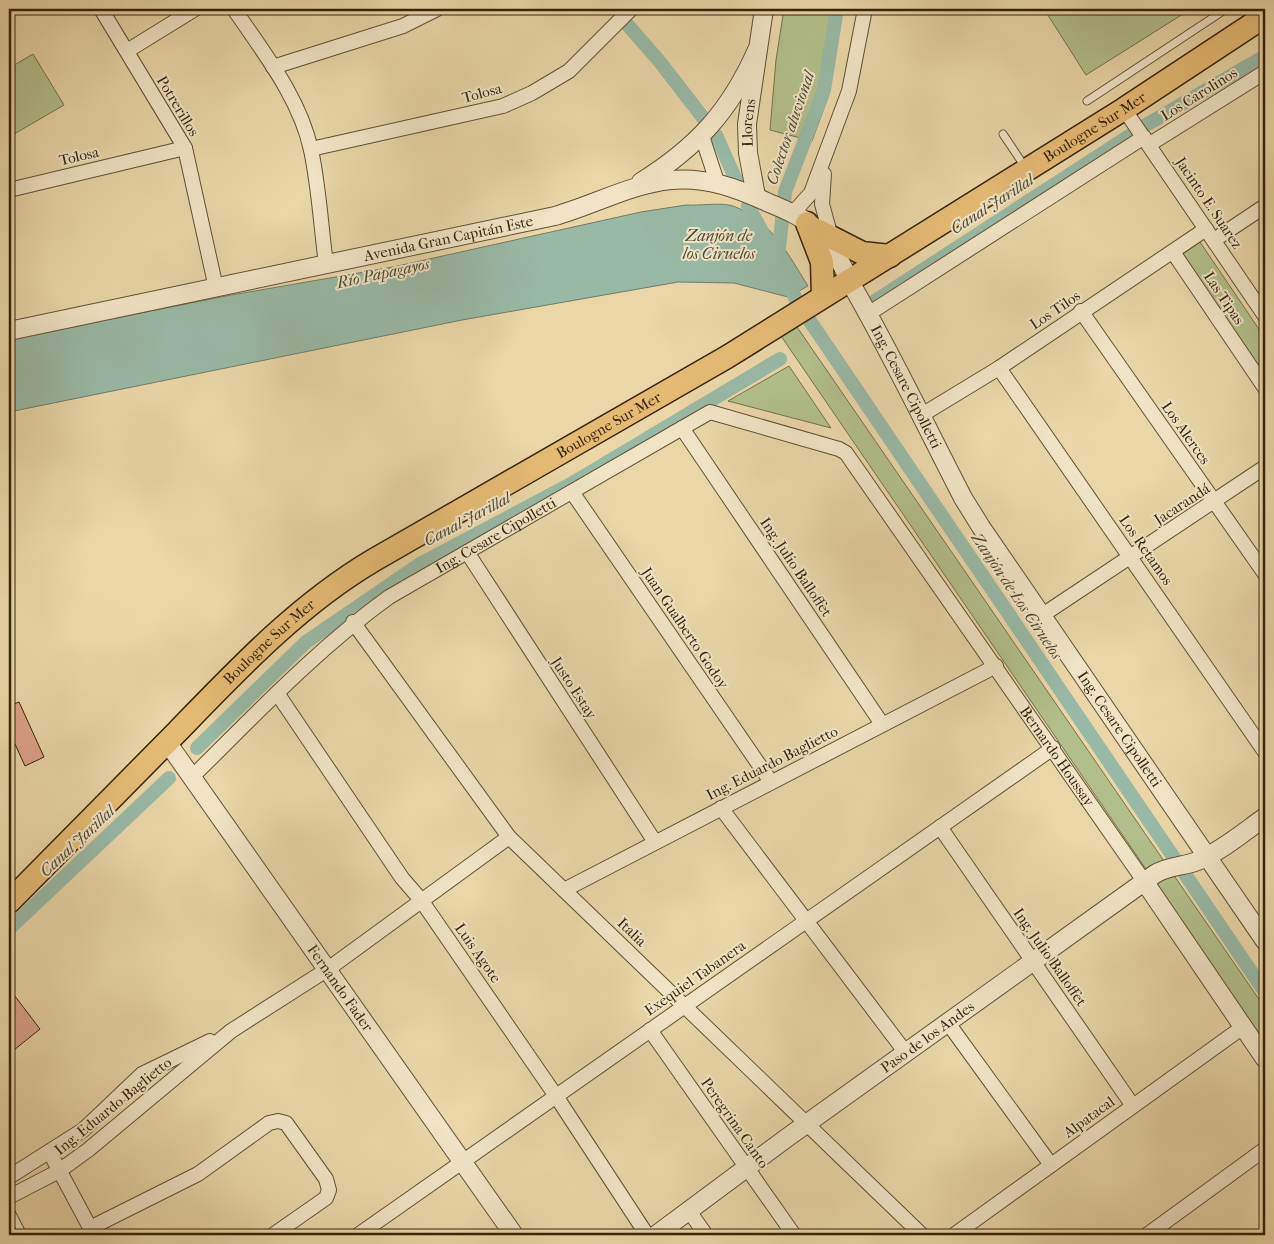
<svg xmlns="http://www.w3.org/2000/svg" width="1274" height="1244" font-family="'IM FELL French Canon',serif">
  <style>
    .green { fill: #b2bf8a; stroke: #73724c }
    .water { fill: #98b9a5; stroke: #707d68 }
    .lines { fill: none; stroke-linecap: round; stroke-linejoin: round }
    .canal { stroke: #98b9a5; stroke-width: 14 }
    .building { fill: #dda28b; stroke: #34240d }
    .service-casing { stroke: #625034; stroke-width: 9 }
    .minor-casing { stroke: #625034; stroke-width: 16 }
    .tertiary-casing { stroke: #625034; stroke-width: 20 }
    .primary-casing { stroke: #34240d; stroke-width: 25 }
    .service { stroke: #f1e4c6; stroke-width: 7 }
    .minor { stroke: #f1e4c6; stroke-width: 14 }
    .tertiary { stroke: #f1e4c6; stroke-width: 18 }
    .primary { stroke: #e5bb74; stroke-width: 22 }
    .labels { text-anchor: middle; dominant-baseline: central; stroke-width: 4; stroke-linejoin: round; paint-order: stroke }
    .street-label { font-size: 15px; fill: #34240d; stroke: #f1e4c6 }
    .water-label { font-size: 16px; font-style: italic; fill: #4d4933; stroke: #f1e4c6 }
  </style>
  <rect width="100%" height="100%" fill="#ead6a7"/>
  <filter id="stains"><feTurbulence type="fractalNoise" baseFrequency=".004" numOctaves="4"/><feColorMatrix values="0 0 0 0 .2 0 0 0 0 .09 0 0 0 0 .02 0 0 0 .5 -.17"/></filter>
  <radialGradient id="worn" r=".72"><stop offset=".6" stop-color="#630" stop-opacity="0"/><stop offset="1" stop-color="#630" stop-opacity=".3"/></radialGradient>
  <path class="green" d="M784 9H841L828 97 812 141 770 130 776 60Z
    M1044 9H1191L1086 75Z
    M33 54 64 105 9 137V68Z
    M1200 242 1265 338V379L1180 256Z
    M797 327 1265 1008V1043L781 336Z
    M789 366 831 428 728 401Z"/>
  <path class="water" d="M686 205C700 206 720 202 733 206 771 220 788 254 808 286L788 297 734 283 678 282 462 320 9 412V339L226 296 393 267 641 212Z"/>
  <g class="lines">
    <path class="canal" d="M626 23 660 62 704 119
      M1146 125 1265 56
      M716 135 736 180
      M748 206 763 233
      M778 258 785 192 824 90 837 9
      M787 279 797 302 1265 992
      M875 301 1129 136
      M197 748 306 642 420 564 571 484 780 359
      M9 929 169 778"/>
  </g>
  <path class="building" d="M19 702 44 757 25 766 9 731V706Z
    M11 991 40 1029 9 1054V993Z"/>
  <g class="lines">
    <defs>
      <path id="service" d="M1087 101 1226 9
        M1003 134 1025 167
        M9 1208 21 1231
        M12 1235 21 1231 23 1235"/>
      <g id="minor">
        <path d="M101 9 185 148 216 288"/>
        <path d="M234 9C263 52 300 98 311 150 319 187 321 227 326 264"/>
        <path d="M127 51 195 9"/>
        <path d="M273 67 403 26 437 9"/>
        <path d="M1124 109 1265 316"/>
        <path d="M702 136 717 182"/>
        <path d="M1150 144 1265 72"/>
        <path d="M311 149 503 106 532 93 569 71 631 9"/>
        <path d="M824 174 822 204 831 237"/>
        <path d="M9 190 185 148"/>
        <path d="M793 213 811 193 849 91 865 9"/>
        <path d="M1214 240 1265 206"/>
        <path d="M1173 252 1265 388"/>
        <path d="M1081 311 1265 574"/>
        <path d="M868 314 1144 137"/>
        <path d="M999 368 1265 752"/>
        <path d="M920 416 999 368 1206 229"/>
        <path d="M682 428 882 724"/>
        <path d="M572 492 771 782"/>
        <path d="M467 552 655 842"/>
        <path d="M1041 616 1265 467"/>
        <path d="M353 622 509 837 922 1235"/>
        <path d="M277 693 402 878 421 900 556 1096 647 1235"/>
        <path id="s1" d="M193 776C256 714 317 649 389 597L710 412 839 449 846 453 1144 881"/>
        <path d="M721 808 906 1053"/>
        <path d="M940 827 1133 1106"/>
        <path d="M564 890 996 666"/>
        <path d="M948 1023 1051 1165"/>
        <path d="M650 1030 794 1235"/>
        <path d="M50 1153 94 1235"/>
        <path d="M9 1177 83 1130 142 1074 210 1041"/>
        <path d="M9 1197 59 1171 88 1150 231 1031 328 969 509 837"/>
        <path d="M689 1211 706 1235"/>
        <path d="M90 1228 198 1174 269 1123 278 1121 286 1123 326 1179 329 1190 326 1198 273 1235"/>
        <path d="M358 1235 1053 748"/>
        <path d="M954 1235 1243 1027"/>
        <path d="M1147 1235 1265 1149"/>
      </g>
      <g id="tertiary">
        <path d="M641 182C697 147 730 111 757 50"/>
        <path id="s2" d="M756 196 748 153 747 124 764 9"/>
        <path id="s3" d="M9 331 555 216C594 205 631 184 671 180 707 177 737 188 769 203 786 210 805 218 818 231 834 245 844 270 854 289 893 357 927 428 963 498L981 527 1265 941"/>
        <path id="s4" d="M167 742 514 1235"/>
        <path d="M1144 881 1265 1059"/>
        <path id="s5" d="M656 1235 788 1137 1155 874C1169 865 1185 867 1200 860 1224 849 1244 832 1265 817"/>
      </g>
      <g id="primary">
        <path d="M807 223 822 262 823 296"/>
        <path d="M819 231 862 253 890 256"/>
        <path id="s6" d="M9 902C65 846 121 789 177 732 238 669 298 605 374 560L727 357 1124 109 1265 16"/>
      </g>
    </defs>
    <use href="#service" class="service-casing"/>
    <use href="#minor" class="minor-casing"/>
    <use href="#tertiary" class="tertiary-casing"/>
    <use href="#primary" class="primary-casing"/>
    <use href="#service" class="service"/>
    <use href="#minor" class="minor"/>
    <use href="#tertiary" class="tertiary"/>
    <use href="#primary" class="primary"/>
  </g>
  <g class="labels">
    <g class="street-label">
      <text transform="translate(482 93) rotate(-15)">Tolosa</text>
      <text transform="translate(1199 94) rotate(-32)">Los Carolinos</text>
      <text transform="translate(178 106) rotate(59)">Potrerillos</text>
      <text stroke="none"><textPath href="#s2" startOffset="74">Llorens</textPath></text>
      <text stroke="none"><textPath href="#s6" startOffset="1342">Boulogne Sur Mer</textPath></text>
      <text transform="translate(79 156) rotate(-13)">Tolosa</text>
      <text transform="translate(1209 203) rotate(56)">Jacinto E. Suarez</text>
      <text stroke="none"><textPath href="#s3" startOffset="449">Avenida Gran Capitán Este</textPath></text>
      <text transform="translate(1224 298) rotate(56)">Las Tipas</text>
      <text transform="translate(1055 310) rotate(-34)">Los Tilos</text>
      <text stroke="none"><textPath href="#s3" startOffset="1018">Ing. Cesare Cipolletti</textPath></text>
      <text stroke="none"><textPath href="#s6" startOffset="772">Boulogne Sur Mer</textPath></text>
      <text transform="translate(1186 433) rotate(55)">Los Alerces</text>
      <text transform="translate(1182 504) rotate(-33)">Jacarandá</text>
      <text stroke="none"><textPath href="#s1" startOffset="389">Ing. Cesare Cipolletti</textPath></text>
      <text transform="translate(1146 550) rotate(55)">Los Retamos</text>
      <text transform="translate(796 567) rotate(56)">Ing. Julio Balloffet</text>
      <text transform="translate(685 628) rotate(56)">Juan Gualberto Godoy</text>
      <text stroke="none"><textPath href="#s6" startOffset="368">Boulogne Sur Mer</textPath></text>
      <text transform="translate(574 688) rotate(57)">Justo Estay</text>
      <text stroke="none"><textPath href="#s3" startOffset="1422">Ing. Cesare Cipolletti</textPath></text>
      <text stroke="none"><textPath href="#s1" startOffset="1148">Bernardo Houssay</textPath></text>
      <text transform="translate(772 763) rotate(-27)">Ing. Eduardo Baglietto</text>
      <text transform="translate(632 932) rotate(44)">Italia</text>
      <text transform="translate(478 953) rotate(55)">Luis Agote</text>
      <text transform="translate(1050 957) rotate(55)">Ing. Julio Balloffet</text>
      <text transform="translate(695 978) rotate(-35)">Exequiel Tabanera</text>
      <text stroke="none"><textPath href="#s4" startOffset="301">Fernando Fader</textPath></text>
      <text stroke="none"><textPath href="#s5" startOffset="336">Paso de los Andes</textPath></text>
      <text transform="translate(113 1106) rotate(-39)">Ing. Eduardo Baglietto</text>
      <text transform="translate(1089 1117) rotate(-36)">Alpatacal</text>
      <text transform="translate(735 1123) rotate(55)">Peregrina Canto</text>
    </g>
    <g class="water-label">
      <text transform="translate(790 128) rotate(-71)">Colector aluvional</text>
      <text transform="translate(992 204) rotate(-33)">Canal Jarillal</text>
      <text x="719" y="235">Zanjón de<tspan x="719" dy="18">los Ciruelos</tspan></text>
      <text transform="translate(383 273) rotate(-12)">Río Papagayos</text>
      <text transform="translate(467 519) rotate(-28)">Canal Jarillal</text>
      <text transform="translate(1017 596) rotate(56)">Zanjón de Los Ciruelos</text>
      <text transform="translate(77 841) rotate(-43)">Canal Jarillal</text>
    </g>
  </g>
  <rect width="1274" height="1244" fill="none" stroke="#ead6a7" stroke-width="30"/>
  <rect x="10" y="10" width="1254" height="1224" fill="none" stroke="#34240d" stroke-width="2.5"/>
  <rect x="15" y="15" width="1244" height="1214" fill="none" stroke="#34240d"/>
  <rect width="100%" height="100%" filter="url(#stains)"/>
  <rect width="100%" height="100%" fill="url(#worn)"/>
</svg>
